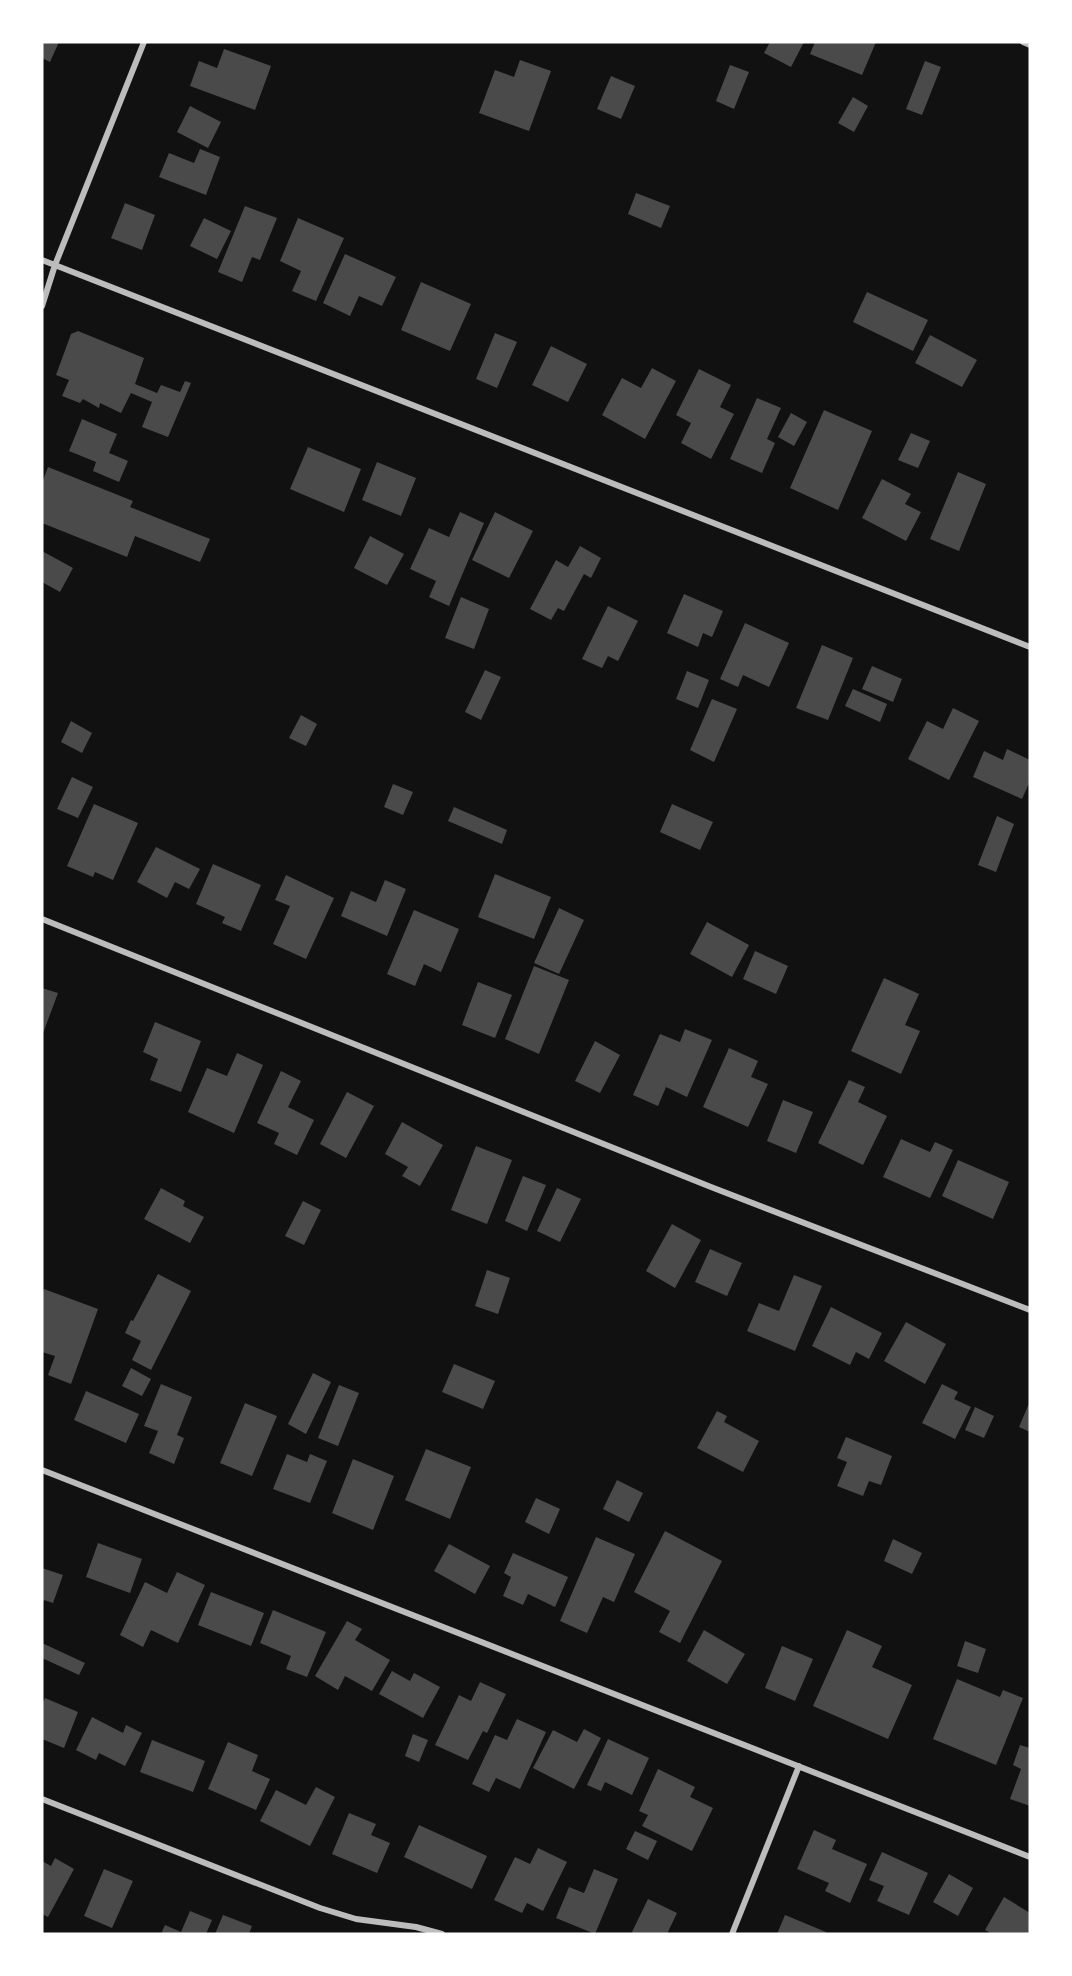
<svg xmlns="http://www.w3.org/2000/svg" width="1072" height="1976" font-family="'Zilla Slab',serif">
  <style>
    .building { fill: #4a4a4a }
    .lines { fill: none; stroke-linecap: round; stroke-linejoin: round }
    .minor { stroke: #bcbcbc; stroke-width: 6 }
  </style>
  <rect width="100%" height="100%" fill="#111"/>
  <path class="building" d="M42 42H59L50 62 42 58Z
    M770 42H804L791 67 764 53Z
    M815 42H876L862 75 810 54Z
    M224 49 271 66 255 110 190 86 199 61 217 68Z
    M520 60 551 71 529 131 479 113 495 70 514 77Z
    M925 61 941 67 922 115 906 109Z
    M730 65 749 72 734 109 716 101Z
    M611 76 635 86 621 119 597 109Z
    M853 97 868 106 854 132 838 123Z
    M190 106 221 122 208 148 177 132Z
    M200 149 220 157 206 195 159 177 169 153 194 163Z
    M636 193 670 206 661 228 628 214Z
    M125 203 155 215 142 250 111 238Z
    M245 206 277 218 260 260 252 257 242 282 218 272Z
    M204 218 231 231 217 259 190 246Z
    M298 218 344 238 316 301 292 291 301 271 280 261Z
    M345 254 396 277 382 306 359 296 350 316 323 303Z
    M421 282 471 304 450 351 401 330Z
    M867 292 928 320 913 351 853 322Z
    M78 331 144 358 135 384 157 393 161 385 180 392 185 381 191 383 168 437 142 427 152 402 131 393 121 413 100 403 99 408 83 399 80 403 62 396 69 380 56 375 71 334Z
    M495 333 517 342 497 388 476 379Z
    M930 335 977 360 962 387 915 363Z
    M551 346 587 364 568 402 532 385Z
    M652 368 676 381 645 439 602 415 622 378 641 388Z
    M699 369 731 385 720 407 734 414 711 459 681 443 691 423 676 415Z
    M757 398 781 408 767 439 775 443 762 473 730 459Z
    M824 410 872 431 838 510 790 488Z
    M791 413 807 422 794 446 778 437Z
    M82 419 117 434 109 453 128 461 119 482 93 471 96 462 69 451Z
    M911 433 930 441 918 468 898 460Z
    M308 447 361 469 344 512 290 489Z
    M377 462 416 478 401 516 362 500Z
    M48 467 133 501 130 507 210 539 200 562 135 536 127 557 42 523V483Z
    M958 472 986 484 959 551 930 539Z
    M882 479 911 494 905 504 921 512 906 541 862 518Z
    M460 512 484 523 449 606 429 597 436 581 410 569 429 528 449 537Z
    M495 512 533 531 509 578 472 560Z
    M370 536 404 554 387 585 354 568Z
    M580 546 601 558 591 578 584 574 564 611 558 608 551 620 530 609 556 560 568 567Z
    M42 551 73 568 60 592 42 582Z
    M684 594 723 611 712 637 703 633 698 647 667 633Z
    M461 597 489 609 474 649 445 638Z
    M608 606 638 621 618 661 608 656 602 668 582 659Z
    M745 623 789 643 769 687 743 675 738 687 720 679Z
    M822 645 853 658 828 720 796 708Z
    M872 666 902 679 893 702 862 689Z
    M485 670 501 677 481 720 465 712Z
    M687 671 709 680 698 708 676 699Z
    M853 689 887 704 880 722 845 706Z
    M712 699 737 709 714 762 690 750Z
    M953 708 979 721 949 780 908 759 927 721 943 729Z
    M301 715 317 724 306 746 289 738Z
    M71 721 92 733 82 753 61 742Z
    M1007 749 1030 760V781L1022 799 973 777 984 751 1003 760Z
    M72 777 93 787 78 818 57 809Z
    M393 784 413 792 403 815 384 807Z
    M94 804 138 823 113 880 95 872 93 877 67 866Z
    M672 804 713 822 700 850 660 832Z
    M454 807 507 830 502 844 448 821Z
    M997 816 1014 824 996 872 978 865Z
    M156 847 200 869 189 889 175 882 167 898 137 882Z
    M213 864 261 885 241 931 222 923 225 917 196 904Z
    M495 874 551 897 534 939 478 917Z
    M286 875 334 898 306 959 273 944 290 906 275 900Z
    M385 880 406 889 387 936 341 916 351 891 376 902Z
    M559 908 584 920 559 974 534 963Z
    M414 910 459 929 441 972 424 964 415 986 387 974Z
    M707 922 749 945 732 977 690 954Z
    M755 951 788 966 776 994 743 979Z
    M534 966 569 980 539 1054 505 1039Z
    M884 978 919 994 905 1025 920 1031 901 1074 851 1051Z
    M478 982 512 995 495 1038 462 1025Z
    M42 988 58 993 42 1036Z
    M155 1022 201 1041 181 1092 150 1080 158 1059 143 1052Z
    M685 1029 712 1040 687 1097 666 1087 658 1106 633 1095 660 1034 680 1042Z
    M595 1041 620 1055 600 1093 575 1081Z
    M729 1048 758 1061 751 1077 768 1084 748 1127 703 1107Z
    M237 1053 263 1065 234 1133 188 1112 207 1068 227 1076Z
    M281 1071 301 1081 288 1107 314 1120 297 1155 274 1144 279 1133 257 1123Z
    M849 1080 865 1087 858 1102 887 1116 863 1165 818 1143Z
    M347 1092 374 1106 346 1158 320 1144Z
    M783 1100 813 1112 796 1153 767 1141Z
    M402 1122 443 1145 420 1186 402 1176 408 1167 385 1154Z
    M901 1139 930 1152 935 1142 953 1150 930 1198 883 1177Z
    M476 1146 512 1160 487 1224 451 1210Z
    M958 1160 1009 1182 993 1219 942 1196Z
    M523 1176 546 1185 527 1231 505 1221Z
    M161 1188 185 1201 183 1206 204 1217 190 1243 144 1219Z
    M557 1188 581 1199 560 1242 537 1231Z
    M303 1201 321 1210 304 1245 285 1236Z
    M672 1224 701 1240 675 1288 646 1271Z
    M710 1249 742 1263 727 1296 695 1282Z
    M487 1270 510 1278 498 1314 475 1306Z
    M158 1274 191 1291 151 1370 132 1360 141 1341 125 1333 131 1320 133 1321Z
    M794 1275 822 1286 795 1351 747 1331 759 1303 779 1311Z
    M44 1289 98 1309 71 1384 48 1375 55 1356 42 1352V1294Z
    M831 1307 882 1333 869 1359 856 1352 850 1365 812 1346Z
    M906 1322 946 1344 925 1384 884 1361Z
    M454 1364 495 1381 483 1409 442 1392Z
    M131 1368 151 1379 142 1396 122 1386Z
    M313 1373 331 1382 306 1434 288 1424Z
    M161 1384 192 1397 177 1435 184 1438 174 1464 149 1453 158 1431 144 1426Z
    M942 1384 958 1392 954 1399 971 1407 955 1439 922 1423Z
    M339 1385 359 1393 338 1446 318 1438Z
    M86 1391 139 1414 126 1443 74 1420Z
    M1030 1401V1432L1019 1427Z
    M245 1403 277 1416 252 1476 220 1463Z
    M975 1407 994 1416 984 1438 965 1430Z
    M717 1411 727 1416 724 1422 759 1441 743 1472 697 1448Z
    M846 1437 892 1456 881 1485 869 1481 863 1496 837 1486 847 1462 837 1458Z
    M426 1449 471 1467 450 1519 405 1500Z
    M287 1454 307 1462 310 1454 327 1461 310 1503 273 1489Z
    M353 1459 394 1476 373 1530 332 1513Z
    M617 1480 643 1493 629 1522 603 1509Z
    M536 1498 560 1509 549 1534 525 1522Z
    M665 1531 722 1561 680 1643 659 1632 670 1611 634 1592Z
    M596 1537 635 1554 614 1602 603 1597 587 1633 560 1621Z
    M893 1539 922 1553 912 1574 884 1561Z
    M98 1543 142 1559 130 1593 86 1577Z
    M449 1544 490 1566 475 1594 434 1571Z
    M513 1553 568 1577 555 1607 528 1594 523 1605 503 1596 511 1577 504 1573Z
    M42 1568 63 1575 53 1603 44 1600 42 1605Z
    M177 1572 205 1585 178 1643 151 1630 143 1647 120 1635 145 1582 167 1593Z
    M211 1592 264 1613 251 1646 198 1625Z
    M273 1610 326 1632 307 1677 286 1669 291 1656 260 1643Z
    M347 1621 362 1629 355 1640 390 1660 372 1691 345 1676 338 1690 315 1676Z
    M704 1630 745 1654 727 1684 687 1661Z
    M847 1630 882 1646 872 1667 912 1685 888 1739 813 1706Z
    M965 1641 986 1649 978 1673 957 1666Z
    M42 1643 85 1663 79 1675 42 1658Z
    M782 1646 813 1659 795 1701 765 1688Z
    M392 1671 410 1681 414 1673 440 1687 423 1718 379 1694Z
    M957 1679 1000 1697 1003 1690 1023 1698 996 1765 933 1739Z
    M480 1682 506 1694 487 1733 483 1731 468 1760 435 1745 459 1695 471 1701Z
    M45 1698 78 1712 64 1748 42 1739V1705Z
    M92 1717 123 1733 126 1725 142 1733 125 1766 99 1753 96 1760 76 1750Z
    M517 1719 546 1732 520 1789 496 1778 489 1792 472 1784 495 1735 507 1740Z
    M584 1729 601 1738 574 1789 533 1768 553 1730 577 1742Z
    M413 1734 428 1740 419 1762 405 1756Z
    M608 1739 649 1758 632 1795 605 1782 601 1791 587 1785Z
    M152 1740 205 1761 193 1792 140 1772Z
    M228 1742 258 1755 252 1771 270 1779 256 1810 208 1789Z
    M1020 1745 1030 1748V1806L1010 1799 1021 1769 1013 1765Z
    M658 1769 695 1787 690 1797 713 1808 692 1851 642 1826 648 1815 639 1811Z
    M316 1787 335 1797 310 1846 260 1821 276 1790 306 1805Z
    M349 1813 376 1824 371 1835 390 1843 377 1873 332 1854Z
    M419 1825 487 1856 472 1889 404 1857Z
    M814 1830 836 1840 832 1849 867 1864 850 1903 825 1891 829 1883 797 1869Z
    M635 1831 657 1841 648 1860 626 1849Z
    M538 1848 567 1862 543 1911 527 1903 522 1913 494 1900 515 1857 530 1864Z
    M882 1852 928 1873 909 1915 877 1901 884 1886 869 1880Z
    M55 1858 74 1869 48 1917 42 1914V1861L51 1866Z
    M104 1869 133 1881 112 1928 84 1916Z
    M594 1869 618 1879 595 1934 556 1918 569 1887 584 1893Z
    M949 1874 973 1888 958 1916 933 1902Z
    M1004 1897 1030 1913V1934H992L985 1930Z
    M648 1899 677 1913 667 1934H631Z
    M190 1911 212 1920 206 1934H161L165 1925 181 1932Z
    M223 1915 252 1926 249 1934H215Z
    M785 1915 826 1932 825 1934H777Z"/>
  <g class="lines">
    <path class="minor" d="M1023 42 1030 45
      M42 260 1030 647
      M42 306 55 265 144 42
      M42 919 711 1187 1030 1310
      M42 1470 1030 1857
      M42 1799 320 1908 356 1919 416 1927 442 1934
      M732 1934 799 1766"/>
  </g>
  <rect width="1072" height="1976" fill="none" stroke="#ffffff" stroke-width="87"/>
</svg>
